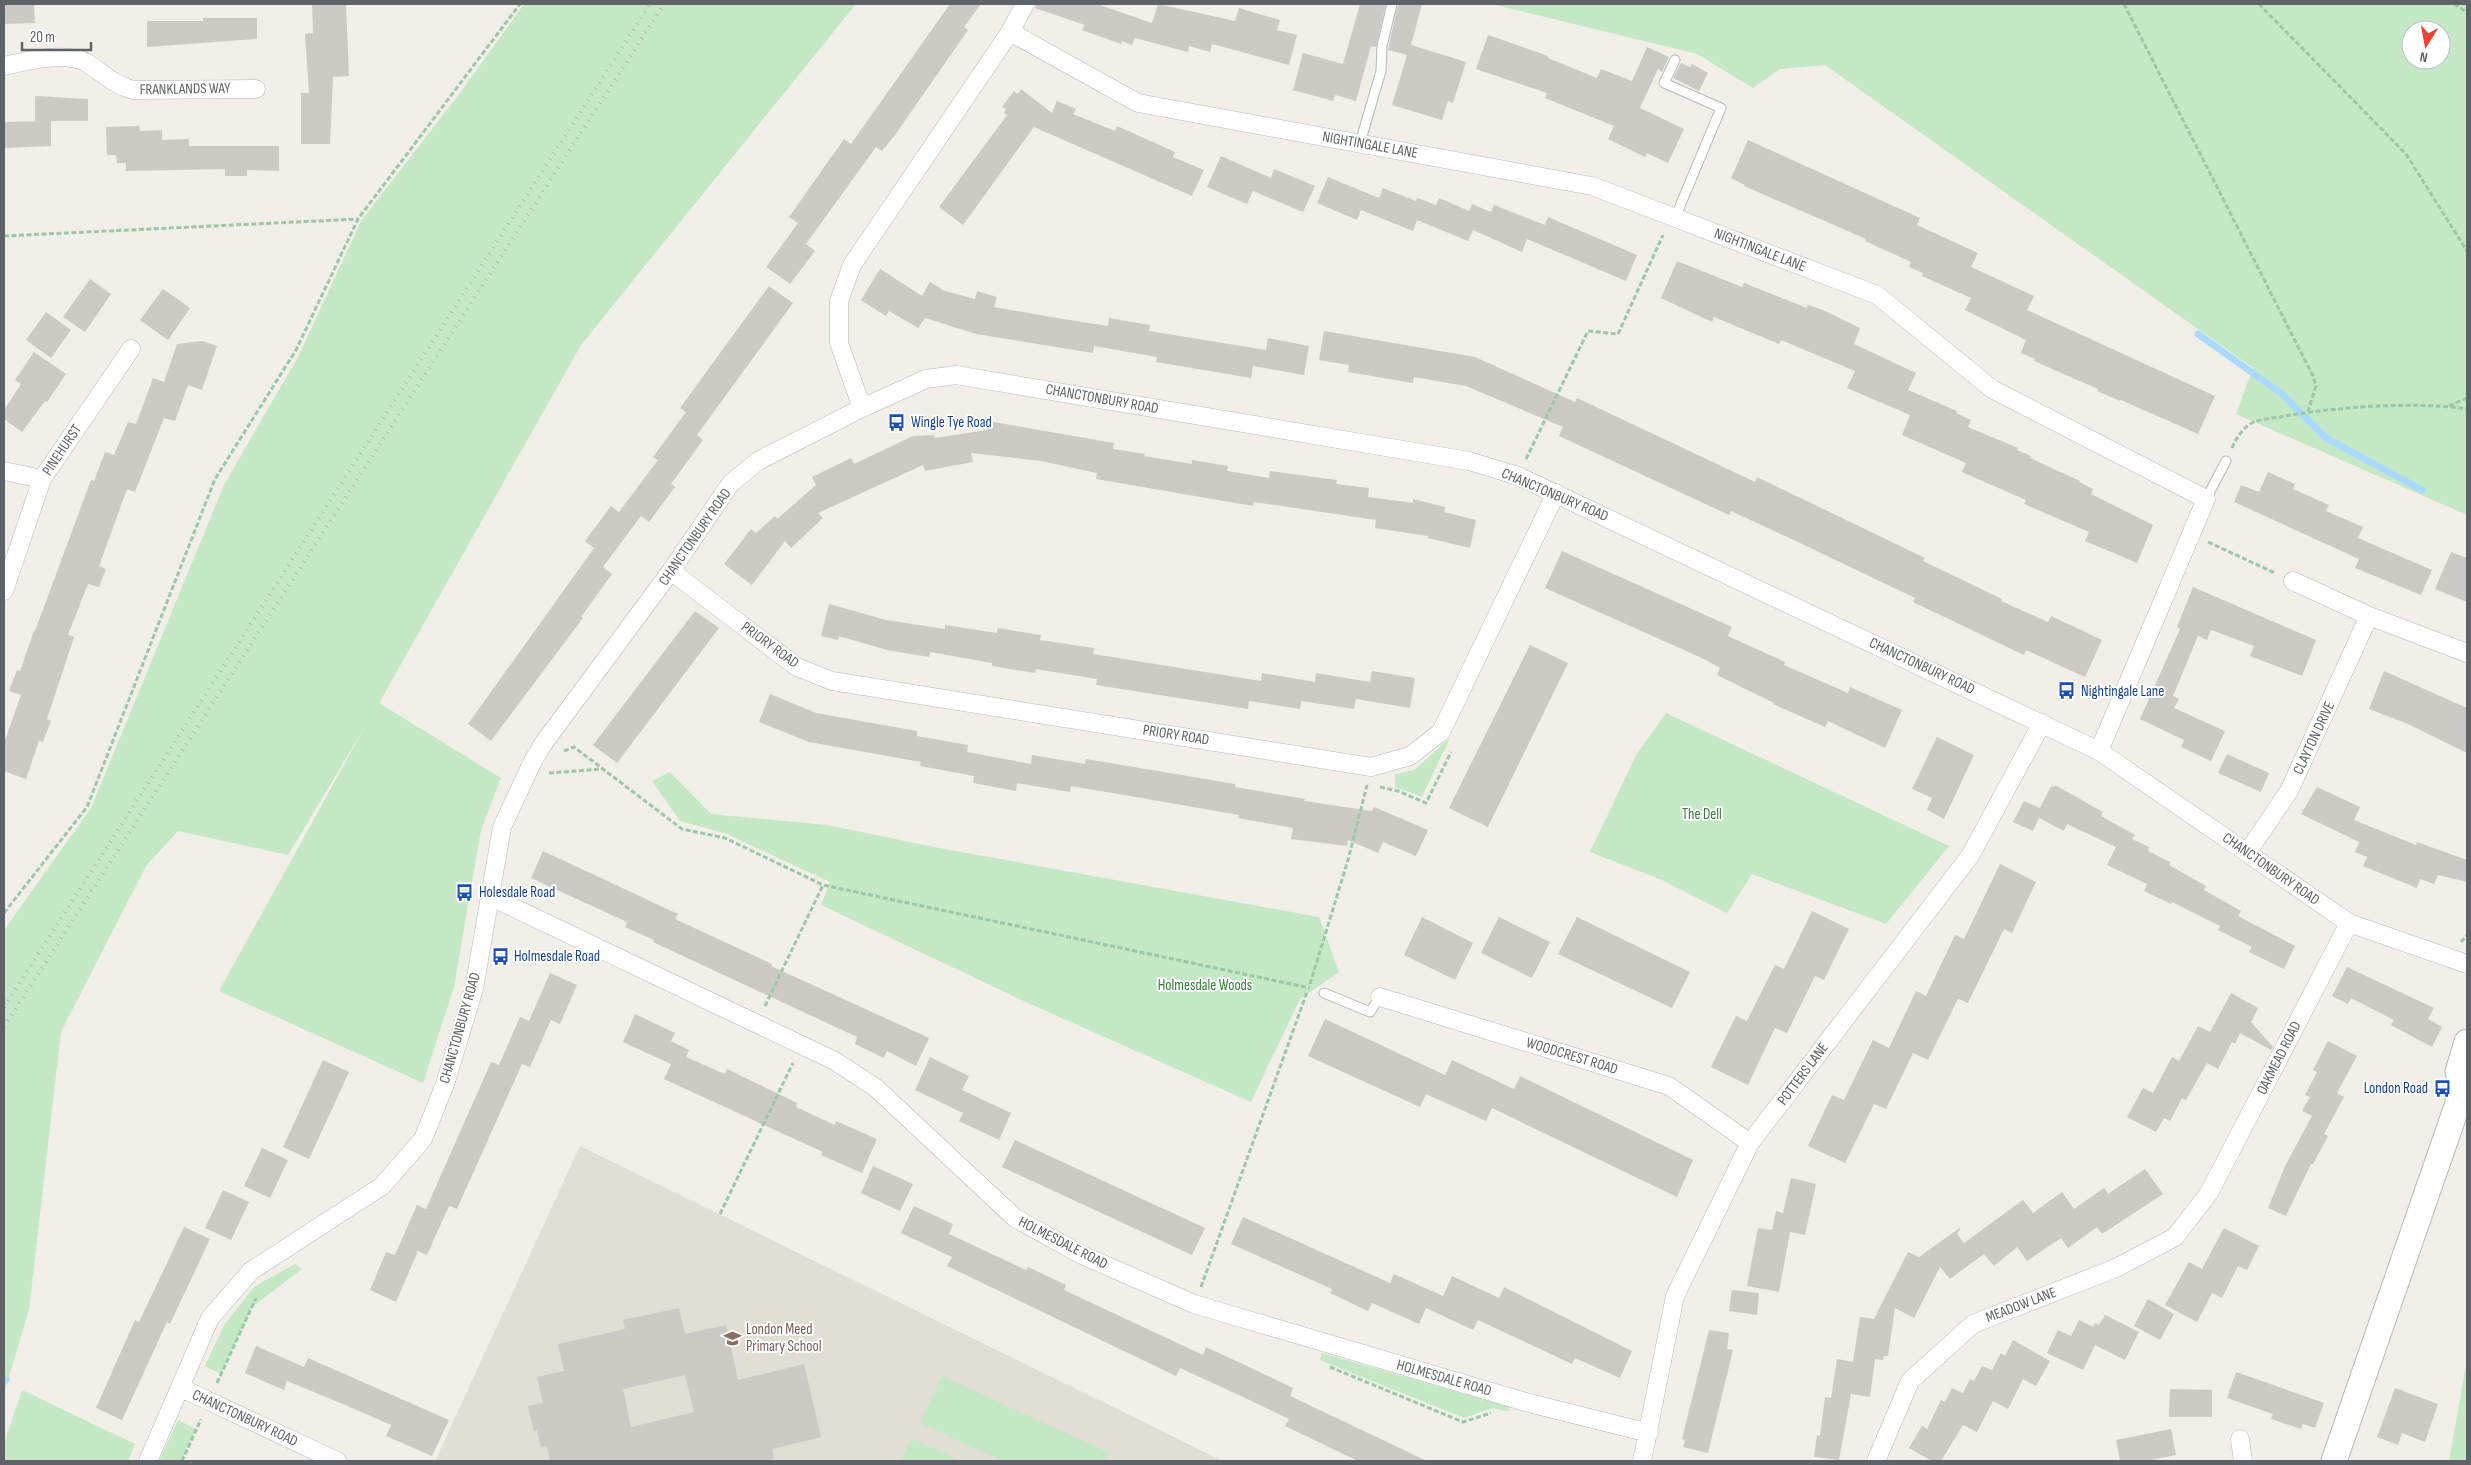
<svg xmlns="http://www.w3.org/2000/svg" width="2471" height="1465" font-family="'Sofia Sans Condensed',sans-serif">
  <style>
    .education { fill: #e1ded6 }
    .green { fill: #c5e8c5; fill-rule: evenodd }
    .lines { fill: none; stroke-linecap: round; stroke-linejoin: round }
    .stream { stroke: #aadaff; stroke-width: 7 }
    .building { fill: #cccac5; fill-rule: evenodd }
    .lane-casing { stroke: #b5b8bc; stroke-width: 11 }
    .street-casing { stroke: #b5b8bc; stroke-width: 19 }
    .secondary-casing { stroke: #b6babf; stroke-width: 27 }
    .path { stroke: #9cc7a9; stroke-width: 3; stroke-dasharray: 5 2.5; stroke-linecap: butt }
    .lane { stroke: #fff; stroke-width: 9 }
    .street { stroke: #fff; stroke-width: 18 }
    .secondary { stroke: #fff; stroke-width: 25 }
    .rail { stroke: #b6b7b8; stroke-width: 4; stroke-dasharray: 1 6; stroke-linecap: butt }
    .labels { text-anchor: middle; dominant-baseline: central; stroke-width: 4; stroke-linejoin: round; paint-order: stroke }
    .street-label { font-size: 15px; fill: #5f6368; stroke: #fff }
    .transit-label { font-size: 15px; fill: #164399; stroke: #fff; text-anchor: start }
    .park-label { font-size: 15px; fill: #348238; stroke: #fff }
    .education-label { font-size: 15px; fill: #785e54; stroke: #fff; text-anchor: start }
  </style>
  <rect width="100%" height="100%" fill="#f1efe8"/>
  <path class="education" d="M580 1146 1223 1461H435Z"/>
  <path class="green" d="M524 4H856L581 345 379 703 501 778 481 830 454 987 423 1083 219 991 366 725 288 855 178 831 146 866 61 1032 29 1310 4 1393V930L91 808 224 485 299 355 361 221 460 93Z
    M1492 4H2467V515L2236 414 2253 368 1825 65 1780 69 1753 88 1697 54ZM2411 30H2441V60H2411Z
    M1666 713 1949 846 1886 924 1752 874 1727 913 1662 880 1590 852 1636 755Z
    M1450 738 1422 797 1395 787V774L1414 770Z
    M670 772 711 814 827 825 934 847 1319 917 1339 972 1300 999 1251 1102 1028 1003 821 905 830 882 727 834 680 821 652 781Z
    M295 1264 302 1269 252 1307 221 1374 205 1366 224 1325 255 1286Z
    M2467 1318V1461H2449L2467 1359Z
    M1322 1353 1510 1407 1508 1411 1492 1408 1464 1418 1320 1360Z
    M942 1376 1109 1453 1105 1461H1003L920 1423Z
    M22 1390 135 1444 128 1461H4V1443Z
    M178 1420 196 1429 182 1461H159Z
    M911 1438 961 1461H901Z"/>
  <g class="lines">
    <path class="stream" d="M2198 334 2282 394 2326 438 2422 490
      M4 1379 6 1380"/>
  </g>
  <path class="building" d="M4 4H34L35 23 4 24Z
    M312 4H346L349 76 333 77 330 144H301V93H309L305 34 313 33Z
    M950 4H981L964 27 968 30 895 135 882 151 876 147 806 244 815 251 790 284 766 267 798 223 789 217 844 139 851 144Z
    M1036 4H1097L1152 23 1158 4 1235 21 1239 8 1280 20 1277 30 1297 35 1289 65 1212 44 1210 52 1189 46 1188 52 1135 38 1132 45 1122 41 1121 44 1082 30 1085 25 1035 8Z
    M1360 4H1386L1376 47 1371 46 1356 101 1335 95 1333 101 1293 90 1303 53 1343 64Z
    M1398 4H1422L1411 45 1466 62 1453 103 1448 101 1442 120 1392 105 1407 55 1388 50Z
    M203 18H257V39L147 47V21H203Z
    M1488 35 1548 56V58L1597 78 1601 69 1632 81 1647 47 1669 57 1662 72 1658 69 1640 108 1684 129 1668 163 1647 153 1645 157 1608 139 1614 126 1545 98 1547 93 1476 69Z
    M1681 63 1690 67 1692 64 1708 73 1699 91 1673 78Z
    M1021 89 1052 113 1057 101 1076 109 1073 114 1115 131 1117 126 1175 152 1173 157 1204 170 1192 196 1034 127 963 225 939 207 1007 115 1004 113 1006 109 1002 107 1014 91 1018 94Z
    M35 96 88 99V121H51V146L4 148V122L48 121H35Z
    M139 126 140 131 162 130V140L189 139V146H279V171L247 170V176H225V169L126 171V163H117L116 155H107L106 127Z
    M1748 140 1920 218 1917 225 1978 253 1971 267 2034 296 2027 310 2215 396 2198 434 2121 400 2120 401 2097 391 2098 389 2034 361 2035 359 2021 353 2026 340 1965 310 1971 298 1922 276 1923 273 1909 267 1911 262 1865 241 1866 239 1744 186 1745 185 1731 178Z
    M1221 156 1271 178 1274 169 1315 186 1303 212 1253 191 1247 204 1207 187Z
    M1328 177 1379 198 1383 188 1416 201 1417 198 1436 205 1439 198 1469 211 1472 204 1491 212 1494 205 1545 225 1548 217 1637 255 1626 281 1527 239 1522 252 1473 230 1468 241 1417 220 1413 231 1361 210 1357 220 1317 203Z
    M1677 261 1742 287 1744 283 1807 308 1808 305 1823 310 1860 328 1854 344 1916 373 1908 390 1957 411 1956 413 1971 420 1968 427 2018 448 2017 450 2031 456 2030 458 2080 481 2079 482 2093 489 2091 494 2153 525 2137 563 2085 541 2089 532 2024 504 2026 500 1962 472 1966 463 1902 435 1910 415 1847 388 1855 371 1781 340 1779 344 1714 317 1712 322 1661 298Z
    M880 269 922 296 930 282 945 291 975 299 977 291 997 297 994 307 1057 318 1108 326 1109 318 1150 325 1149 331 1266 350 1268 338 1309 346 1304 375 1253 366 1251 378 1156 362 1157 357 1094 346 1093 353 976 334 925 318 918 328 889 311 886 316 861 300Z
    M90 279 111 294 85 332 63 317Z
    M769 286 793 303 697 435 703 440 671 484 675 487 649 522 641 516 603 567 612 574 581 617 583 618 491 741 468 724 594 548 585 541 611 506 619 512 658 460 653 457 686 412 680 408Z
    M163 289 190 308 168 340 140 320Z
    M46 312 71 330 51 358 26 340Z
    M1324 331 1475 357 1575 402 1577 398 1755 482 1757 477 1925 558 1923 561 2002 599 2001 601 2048 622 2051 616 2102 640 2085 677 2026 650 2024 655 1913 602 1915 598 1798 542 1731 511 1729 515 1559 436 1563 427 1523 410 1466 386 1414 377 1413 383 1348 372 1349 365 1319 360Z
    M202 341 217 346 202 390 188 385 175 421 164 418 135 492 127 489 99 566 106 569 99 587 88 584 68 635 74 637 47 719 51 721 43 742 39 741 26 779 4 771V743L21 695 9 691 17 670 20 671 34 631H35L91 480 94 481 105 452 114 455 128 422 136 424 153 378 164 382 177 344Z
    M34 352 66 374 47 402 45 401 22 432 4 419V410L21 384 15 380Z
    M988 421 1114 443 1113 449 1145 454 1144 456 1192 464V460L1228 466 1227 471 1269 478 1270 471 1337 480 1336 484 1369 488 1368 497 1413 503V499L1445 507 1444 512 1476 520 1470 548 1428 538V536L1375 528 1376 520 1254 502 1253 506 1096 479 1097 473 1041 461 971 453 973 462 925 471 923 465 818 513 823 518 791 548 785 541 752 585 724 564 751 529 756 533 775 516 777 519 816 485 812 477 851 458 854 464 913 436 934 435 935 438 987 430Z
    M2268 472 2295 484 2293 489 2329 505 2326 511 2363 527 2358 538 2432 570 2421 595 2355 568 2359 559 2234 502 2241 485 2259 492Z
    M1562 551 1732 627 1728 636 1785 662 1784 665 1848 693 1850 687 1902 710 1885 748 1828 721 1825 727 1773 704 1774 703 1717 675 1720 668 1704 659 1545 588Z
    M2451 552 2467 558V602L2435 589Z
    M2193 587 2316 640 2302 676 2250 656 2254 646 2211 630 2207 640 2198 636 2173 696 2179 699 2174 708 2225 731 2211 761 2181 747 2184 740 2140 719 2180 629 2177 627Z
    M829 604 886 620 945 629V625L997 633 998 628 1041 635 1040 640 1094 648 1093 654 1261 681 1262 673 1315 682 1316 673 1370 682 1372 671 1415 678 1410 708 1356 699 1354 709 1301 701 1300 709 1249 701 1248 709 1096 685 1097 679 1036 669 1035 673 992 666V663L930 652 929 657 887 650 839 636 838 640 821 636Z
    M695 611 719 628 617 763 593 745Z
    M1530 645 1568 663 1488 827 1449 808Z
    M2384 671 2467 708V753L2408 724 2369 709Z
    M770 694 816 713 917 731V736L968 745 967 752 1031 764 1032 755 1085 764 1086 759 1235 784V787L1305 799 1304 801 1372 811 1374 807 1428 830 1416 856 1383 842 1378 853 1348 840 1347 846 1291 839 1293 828 1238 818 1239 815 1124 795 1071 786 1070 792 1017 783 1016 791 973 783 974 776 920 766 921 762 809 742 759 722Z
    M1937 737 1974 755 1944 819 1927 810 1932 798 1912 789Z
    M2227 754 2269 773 2261 792 2218 773Z
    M2055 785 2103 812 2101 816 2135 835 2132 839 2149 847 2148 851 2170 862 2169 865 2206 886 2204 890 2241 911 2238 916 2295 946 2284 969 2249 952 2252 947 2218 930 2220 926 2172 902 2171 904 2144 891 2147 884 2107 865 2116 847 2067 824 2064 831 2039 818 2033 831 2013 822 2024 801 2040 808 2051 786 2054 787Z
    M2317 787 2360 807 2354 820 2416 845 2417 842 2467 860V882L2438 875 2434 884 2420 879 2417 888 2363 866 2367 857 2355 852 2359 842 2301 814Z
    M543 851 678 914 675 919 772 964 771 966 929 1038 916 1066 887 1051 884 1058 855 1044 857 1037 653 942 654 940 625 927 627 922 531 878Z
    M2000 864 2036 882 2012 933 2004 929 1968 1003 1958 999 1928 1060 1913 1053 1886 1109 1874 1104 1845 1163 1808 1146 1832 1095 1844 1100 1873 1040 1889 1048 1916 991 1926 996 1955 935 1964 939Z
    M1812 911 1849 929 1824 980 1815 976 1787 1033 1775 1028 1748 1085 1711 1067 1736 1016 1747 1021 1775 965 1784 969Z
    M1422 917 1473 943 1455 980 1404 955Z
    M1499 917 1550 942 1532 978 1481 953Z
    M1577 917 1690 972 1672 1008 1558 954Z
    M2347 967 2434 1008 2428 1019 2442 1027 2432 1047 2391 1025 2394 1020 2351 998 2348 1004 2332 996Z
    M550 973 577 985 560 1024 551 1020 530 1067 522 1064 457 1209 449 1206 427 1255 418 1251 396 1302 370 1290 386 1252 395 1255 417 1205 426 1209 491 1062 499 1065 520 1017 529 1021Z
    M2231 993 2258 1008 2251 1022 2273 1047 2271 1050 2240 1033 2235 1044 2232 1042 2218 1069 2207 1063 2186 1100 2182 1098 2170 1121 2164 1118 2156 1132 2127 1117 2143 1088 2153 1093 2172 1057 2179 1061 2198 1026 2210 1032Z
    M635 1014 675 1033 671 1041 689 1050 686 1057 725 1074 727 1069 797 1103 796 1107 835 1125 836 1121 877 1139 862 1173 821 1155 823 1152 664 1079 671 1064 623 1042Z
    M1325 1019 1445 1075 1452 1060 1514 1089 1520 1076 1693 1160 1677 1197 1492 1108 1486 1121 1426 1094 1420 1107 1308 1056Z
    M2328 1041 2357 1056 2337 1093 2344 1097 2324 1134 2328 1136 2313 1164H2311L2286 1216 2268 1208 2286 1164 2312 1116 2302 1111 2310 1097 2305 1095 2317 1072 2313 1070Z
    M930 1057 969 1076 962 1090 1011 1113 999 1140 959 1121 963 1113 915 1090Z
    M323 1060 349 1072 309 1159 283 1147Z
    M1015 1140 1205 1228 1192 1255 1002 1167Z
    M262 1148 288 1160 270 1198 244 1186Z
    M873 1166 913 1184 900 1211 861 1193Z
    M2145 1169 2163 1194 2102 1234 2097 1227 2068 1248 2061 1238 2027 1261 2017 1247 1994 1266 1984 1254 1950 1279 1940 1267 1914 1318 1895 1308 1888 1356H1884L1883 1360 1875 1359 1870 1397 1851 1394 1839 1460 1814 1457 1817 1435 1820 1436 1825 1397 1831 1398 1837 1359 1853 1362 1860 1317 1874 1319 1908 1252 1919 1257 1961 1227 1957 1234 1964 1243 2023 1200 2033 1213 2062 1192 2074 1209 2104 1188 2108 1194Z
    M1791 1178 1816 1184 1805 1235 1790 1232 1779 1292 1747 1286 1758 1228 1772 1230 1776 1211 1783 1213Z
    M223 1190 249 1202 231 1240 205 1228Z
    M914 1206 953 1224 949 1234 1026 1270 1028 1267 1066 1285 1064 1290 1203 1355 1206 1347 1266 1375 1293 1388 1290 1396 1427 1461H1358L1285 1426 1289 1419 1241 1396 1180 1368 1176 1376 947 1266 952 1257 901 1233Z
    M1243 1217 1390 1283 1394 1274 1443 1296 1452 1276 1499 1298 1504 1287 1632 1351 1620 1378 1575 1358 1572 1364 1478 1320 1473 1330 1426 1308 1419 1324 1372 1303 1368 1311 1330 1293 1332 1289 1231 1244Z
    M184 1227 210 1239 170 1324 167 1322 122 1420 96 1408 135 1320 139 1322Z
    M2224 1228 2259 1246 2247 1270 2238 1266 2222 1298 2212 1293 2197 1322 2165 1305 2189 1262 2202 1269Z
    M1732 1290 1759 1293 1757 1315 1729 1311Z
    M2148 1299 2174 1314 2160 1340 2134 1326Z
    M679 1308 685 1334 726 1325 738 1380 804 1364 821 1437 772 1449 774 1459 763 1461H550L547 1446 541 1447 537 1430 534 1431 528 1406 543 1403 537 1377 564 1371 558 1344 625 1329 623 1320ZM685 1375 694 1412 631 1427 623 1389Z
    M2105 1315 2139 1332 2125 1360 2095 1345 2083 1370 2047 1353 2058 1330 2071 1336 2079 1320 2093 1327 2095 1323 2099 1325Z
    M1709 1330 1729 1333 1727 1349 1733 1350 1708 1453 1683 1447 1685 1440 1682 1439Z
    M2013 1340 2050 1361 2036 1386 2023 1379 2008 1409 1993 1401 1977 1432 1963 1425 1941 1461H1932L1909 1448 1922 1426 1927 1429 1941 1400 1945 1402 1952 1388 1963 1393 1970 1379 1974 1381 1982 1366 1992 1370 2001 1353 2005 1356Z
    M256 1346 304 1367 308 1358 449 1420 432 1456 386 1436 391 1425 343 1404 287 1381 284 1390 245 1373Z
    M2236 1372 2324 1403 2315 1428 2303 1424 2301 1429 2271 1419 2273 1414 2227 1398Z
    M2395 1388 2438 1404 2425 1442 2402 1433 2398 1445 2377 1437Z
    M2170 1389 2212 1390V1417H2169Z
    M2171 1429 2176 1455 2145 1461H2120L2116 1440Z"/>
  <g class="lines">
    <defs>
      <path id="lane" d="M1675 60 1664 83 1721 108 1675 218
        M1360 143 1381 71 1382 46 1392 4
        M2206 499 2226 461
        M1324 993 1370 1012 1380 997"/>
      <path id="street" d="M1010 32 1138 103 1592 186 1877 295 1992 389 2206 499 2099 751
        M4 66C26 61 66 51 87 63 103 73 114 85 133 90L256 89
        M862 408 839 343V301L852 265 1010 32 1025 4
        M4 471 42 479
        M671 571 797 667 832 681 1371 767 1410 756 1441 732 1556 493
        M2293 581 2369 616 2467 653
        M4 591 42 479 131 349
        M2247 853 2289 791 2369 616
        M489 896 835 1061 876 1088 1015 1218 1082 1255 1194 1304 1529 1403 1649 1433
        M1380 997 1669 1086 1750 1143
        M181 1388 337 1461
        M2240 1439 2243 1461
        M148 1461 210 1318 251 1271 382 1186 423 1139 445 1084 474 989 502 827 533 761 543 744 671 571 731 483 758 461 862 408 926 379 956 375 1469 461 1518 476 2099 751 2349 923 2467 964
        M1642 1461 1675 1296 1750 1143 1970 856 2042 723
        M1876 1461 1910 1381 1973 1324 2116 1268 2175 1237 2209 1193 2349 923"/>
      <path id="secondary" d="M2334 1461 2464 1086 2458 1072 2467 1042"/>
    </defs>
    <use href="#lane" class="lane-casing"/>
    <use href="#street" class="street-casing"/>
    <use href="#secondary" class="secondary-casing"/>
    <path class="path" d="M2124 4 2313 376 2316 386 2308 411
      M2259 4 2406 154 2467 251
      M2454 4 2467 12
      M4 236 358 219
      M2449 406 2467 398
      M2232 448C2237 437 2243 427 2254 422 2262 419 2272 418 2280 417 2333 407 2414 401 2467 409
      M1526 459 1588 331 1618 334 1663 235
      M2208 542 2275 573
      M564 751 574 747 682 829 725 838 823 885 1310 988
      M549 773 602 769
      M1380 787 1398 791 1426 803 1451 752
      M4 913 87 807 215 479 296 350 358 219 520 4
      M2461 942 2467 935
      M1310 984 1348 860 1367 785
      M765 1006 823 885
      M720 1214 793 1063
      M1201 1287 1307 992
      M1330 1367 1463 1422 1491 1413
      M217 1383 256 1298
      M182 1461 201 1419"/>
    <use href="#lane" class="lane"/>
    <use href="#street" class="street"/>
    <use href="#secondary" class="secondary"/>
    <path class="rail" d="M4 1007 650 4
      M4 1027 664 4"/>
  </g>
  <defs>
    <symbol id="bus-bare" viewBox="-9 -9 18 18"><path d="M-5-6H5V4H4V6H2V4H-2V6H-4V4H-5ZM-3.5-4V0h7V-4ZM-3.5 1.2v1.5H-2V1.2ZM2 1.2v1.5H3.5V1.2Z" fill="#1a4fb4" stroke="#fff" stroke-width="2.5" paint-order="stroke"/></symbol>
    <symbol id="school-bare" viewBox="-9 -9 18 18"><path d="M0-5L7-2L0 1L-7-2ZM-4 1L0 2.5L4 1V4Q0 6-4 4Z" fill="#8d6e63" stroke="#fff" stroke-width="2.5" paint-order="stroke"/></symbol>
  </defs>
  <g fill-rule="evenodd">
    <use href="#bus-bare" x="884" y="410" width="25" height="25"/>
    <use href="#bus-bare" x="2054" y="678" width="25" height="25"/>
    <use href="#bus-bare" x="452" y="880" width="25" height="25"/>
    <use href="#bus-bare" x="488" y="944" width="25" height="25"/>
    <use href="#bus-bare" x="2430" y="1076" width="25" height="25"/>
    <use href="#school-bare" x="720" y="1326" width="25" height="25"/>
  </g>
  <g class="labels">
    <g class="street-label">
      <text transform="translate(185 89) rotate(-1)">FRANKLANDS WAY</text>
      <text transform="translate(1370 145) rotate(10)">NIGHTINGALE LANE</text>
      <text transform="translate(1760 250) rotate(21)">NIGHTINGALE LANE</text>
      <text transform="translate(1102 399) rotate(10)">CHANCTONBURY ROAD</text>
      <text transform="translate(62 450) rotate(-56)">PINEHURST</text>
      <text transform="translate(1555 495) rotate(23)">CHANCTONBURY ROAD</text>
      <text transform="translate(695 537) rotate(-55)">CHANCTONBURY ROAD</text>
      <text transform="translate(770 645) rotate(36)">PRIORY ROAD</text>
      <text transform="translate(1922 666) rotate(25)">CHANCTONBURY ROAD</text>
      <text transform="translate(1176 735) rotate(9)">PRIORY ROAD</text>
      <text transform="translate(2314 738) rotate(-65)">CLAYTON DRIVE</text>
      <text transform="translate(2271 869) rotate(35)">CHANCTONBURY ROAD</text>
      <text transform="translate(460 1028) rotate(-74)">CHANCTONBURY ROAD</text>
      <text transform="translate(1572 1056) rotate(17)">WOODCREST ROAD</text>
      <text transform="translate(2279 1058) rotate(-63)">OAKMEAD ROAD</text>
      <text transform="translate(1803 1074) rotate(-53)">POTTERS LANE</text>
      <text transform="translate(1063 1243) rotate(27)">HOLMESDALE ROAD</text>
      <text transform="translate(2021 1305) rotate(-21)">MEADOW LANE</text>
      <text transform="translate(1444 1378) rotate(16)">HOLMESDALE ROAD</text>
      <text transform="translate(245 1418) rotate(25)">CHANCTONBURY ROAD</text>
    </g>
    <g class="transit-label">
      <text x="911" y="422">Wingle Tye Road</text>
      <text x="2081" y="691">Nightingale Lane</text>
      <text x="479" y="892">Holesdale Road</text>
      <text x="514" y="956">Holmesdale Road</text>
      <text x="2428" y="1088" text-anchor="end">London Road</text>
    </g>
    <g class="park-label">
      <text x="1702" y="814">The Dell</text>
      <text x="1205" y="985">Holmesdale Woods</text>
    </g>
    <g class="education-label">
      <text x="746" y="1329">London Meed<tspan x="746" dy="17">Primary School</tspan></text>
    </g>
  </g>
  <rect width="2471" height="1465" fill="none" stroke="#5f6368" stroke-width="10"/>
  <g transform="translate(2426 45) rotate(191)"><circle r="24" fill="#ffffff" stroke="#bfc1c3"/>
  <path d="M0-4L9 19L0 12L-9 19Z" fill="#ea4335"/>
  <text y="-8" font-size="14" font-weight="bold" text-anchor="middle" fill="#5f6368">N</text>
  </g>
  <path d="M22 42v8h69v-8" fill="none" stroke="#5f6368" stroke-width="2.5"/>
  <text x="30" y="42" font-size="15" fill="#5f6368" stroke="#ffffff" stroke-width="4" paint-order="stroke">20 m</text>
</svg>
